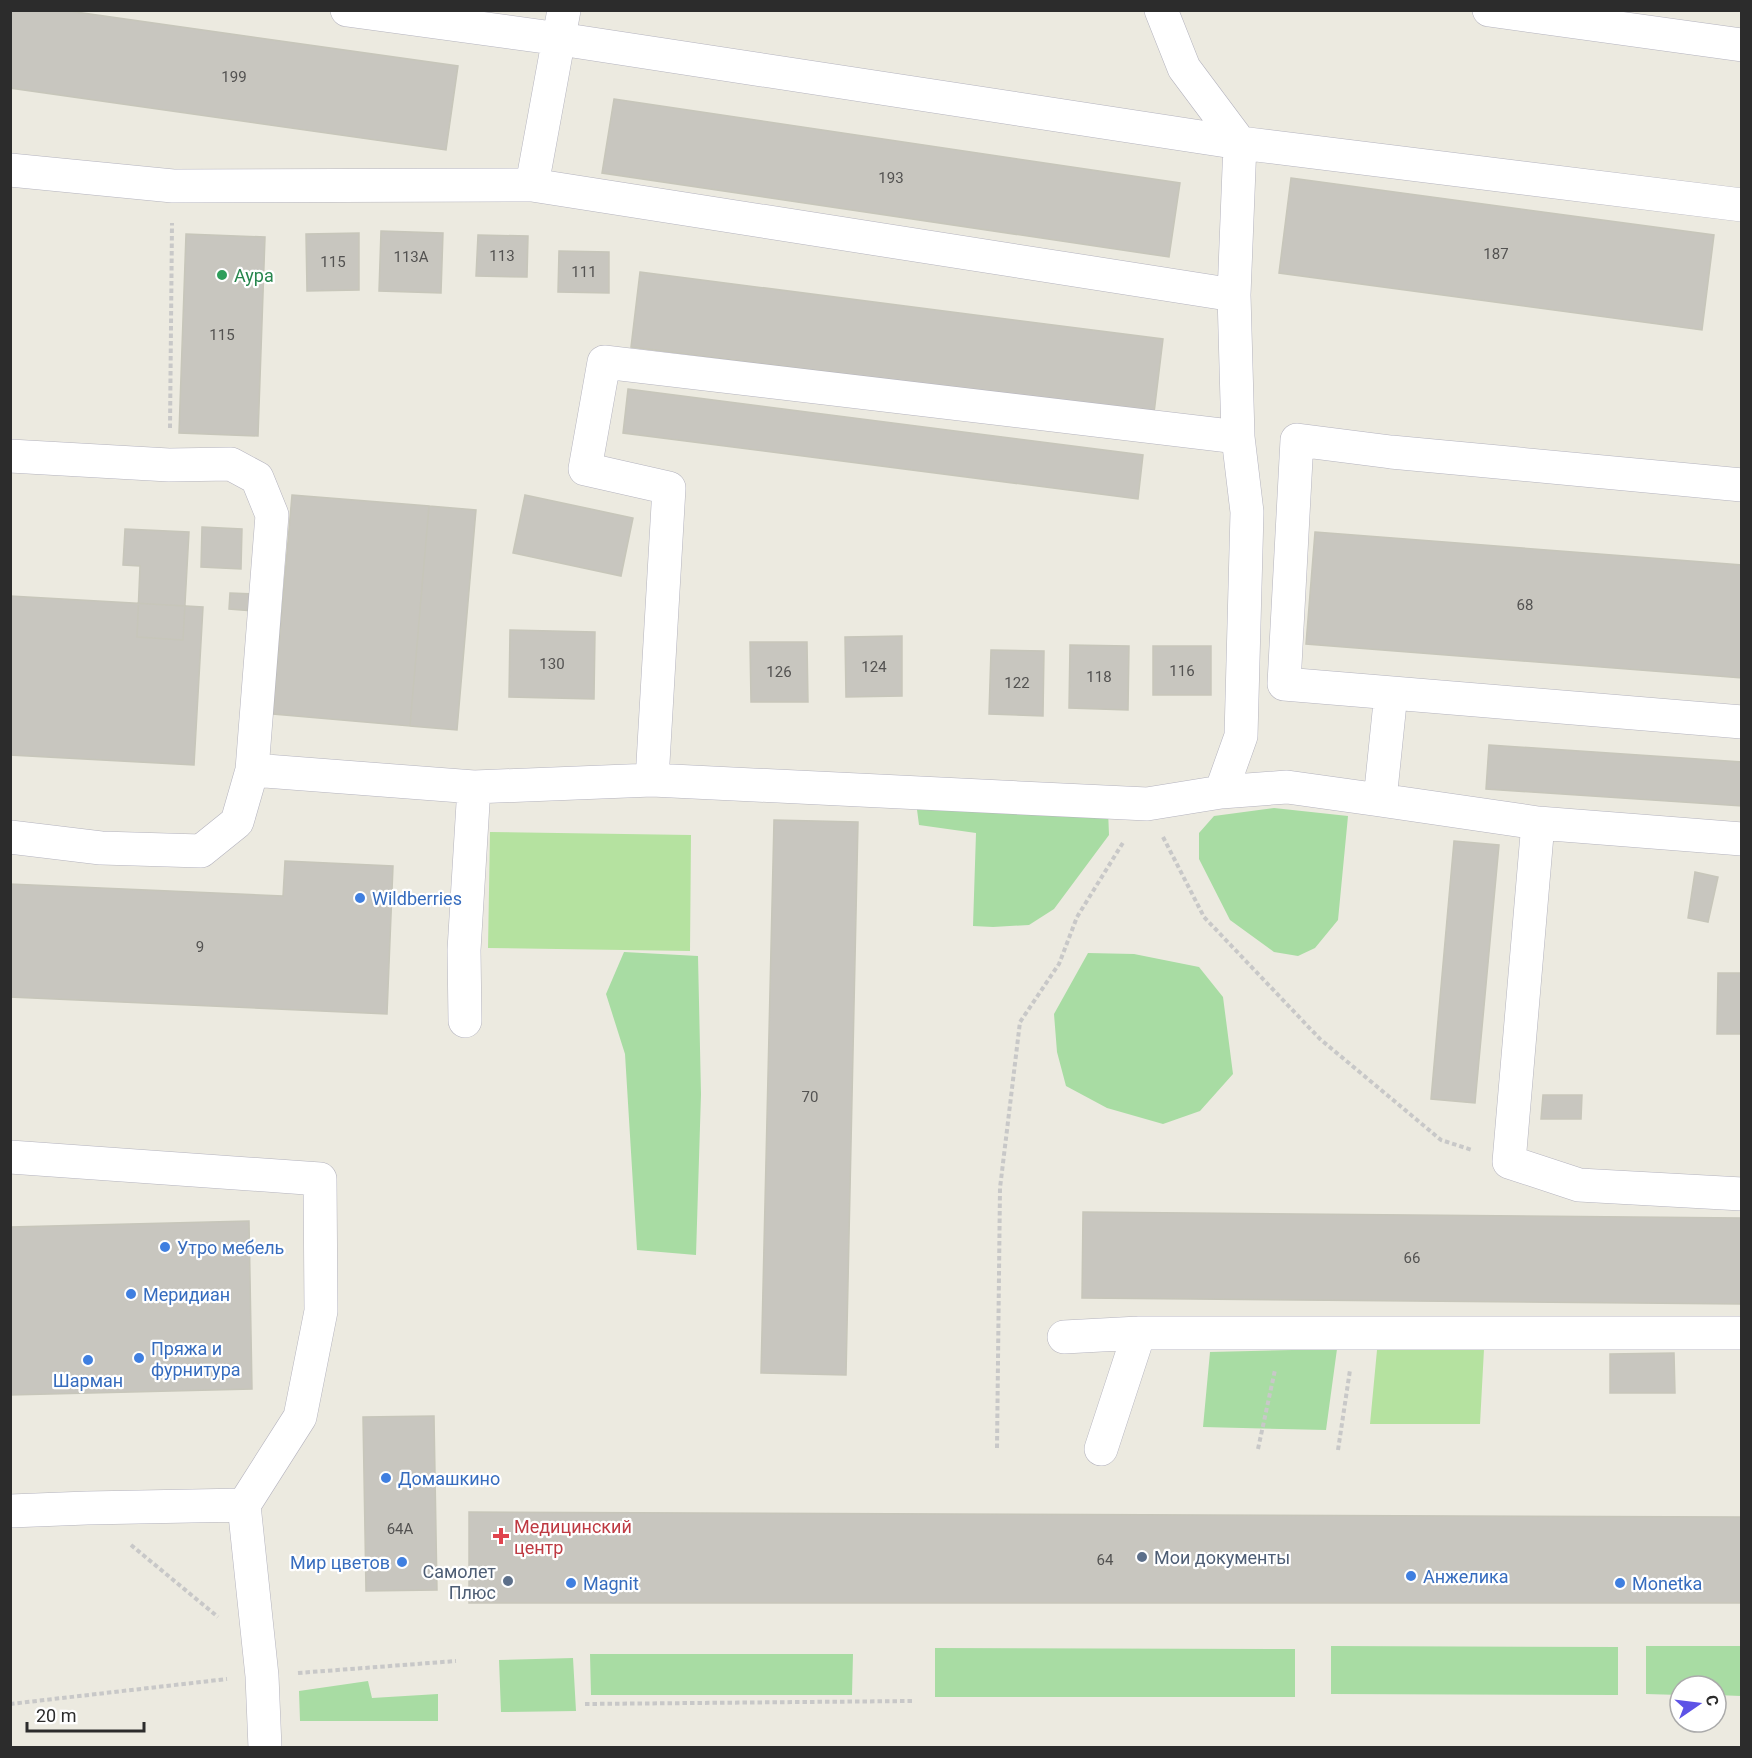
<svg xmlns="http://www.w3.org/2000/svg" width="1752" height="1758" font-family="Roboto,sans-serif">
  <style>
    .green { fill: #a8dca3 }
    .pitch { fill: #b5e2a0 }
    .building { fill: #c8c6bf; stroke: #c7c6ba; stroke-width: 1.5 }
    .lines { fill: none; stroke-linecap: round; stroke-linejoin: round }
    .minor-casing { stroke: #b4b3be; stroke-width: 34 }
    .path { stroke: #c8c8c8; stroke-width: 4; stroke-dasharray: 4.5 3; stroke-linecap: butt }
    .minor { stroke: #fff; stroke-width: 33 }
    .leisure-dot { fill: #2e9e5b; stroke: #fff; stroke-width: 2 }
    .shop-dot { fill: #3f7fe0; stroke: #fff; stroke-width: 2 }
    .health-dot { fill: #e0444e; stroke: #fff; stroke-width: 2 }
    .service-dot { fill: #5c6f8a; stroke: #fff; stroke-width: 2 }
    .labels { text-anchor: middle; dominant-baseline: central; stroke-width: 4.5; stroke-linejoin: round; paint-order: stroke }
    .number-label { font-size: 15px; fill: #535251 }
    .leisure-label { font-size: 18px; fill: #27864d; stroke: #fff; text-anchor: start }
    .shop-label { font-size: 18px; fill: #366cbe; stroke: #fff; text-anchor: start }
    .health-label { font-size: 18px; fill: #be3a42; stroke: #fff; text-anchor: start }
    .service-label { font-size: 18px; fill: #4e5e75; stroke: #fff; text-anchor: start }
  </style>
  <rect width="100%" height="100%" fill="#eceae0"/>
  <path class="green" d="M916 802 1108 810 1109 835 1054 909 1029 925 993 927 973 926 976 833 919 825Z
    M1274 808 1348 816 1338 920 1315 948 1298 956 1274 952 1230 920 1199 859V833L1214 816Z
    M624 952 698 956 701 1094 696 1255 637 1250 625 1054 606 994Z
    M1088 953 1134 954 1199 967 1223 997 1233 1074 1200 1111 1163 1124 1107 1108 1066 1086 1057 1052 1054 1014Z
    M1337 1349 1326 1430 1203 1427 1210 1352Z
    M1331 1646 1618 1647V1695L1331 1694Z
    M1646 1646H1741V1696L1716 1695V1686H1680V1695L1646 1694Z
    M935 1648 1295 1649V1697H935Z
    M590 1654H853L852 1695H591Z
    M573 1658 576 1711 501 1712 499 1660Z
    M368 1681 372 1698 438 1694V1721H300L299 1691Z"/>
  <path class="pitch" d="M490 832 691 835 690 951 488 948Z
    M1484 1349 1480 1424H1370L1377 1350Z"/>
  <path class="building" d="M10 10H62L458 66 446 150 10 88Z
    M614 99 1180 183 1169 257 602 173Z
    M1291 178 1714 235 1702 330 1279 273Z
    M381 231 443 233 441 293 379 291Z
    M359 233V290L307 291 306 234Z
    M186 234 265 237 258 436 179 433Z
    M478 235 528 236 527 277 476 276Z
    M559 251 609 252V293L558 292Z
    M640 272 1163 339 1154 413 631 347Z
    M628 389 1143 455 1138 499 623 433Z
    M292 495 429 506 410 726 273 714Z
    M525 495 633 518 621 576 513 553Z
    M429 506 476 510 457 730 410 726Z
    M202 527 242 529 241 569 201 567Z
    M125 529 189 532 183 640 137 637 140 566 123 565Z
    M1315 532 1742 565V678L1306 644Z
    M230 593 254 594 253 611 229 609Z
    M10 596 203 607 194 765 10 755Z
    M510 630 595 632 594 699 509 697Z
    M902 636V696L846 697 845 637Z
    M750 642H807L808 702H751Z
    M1070 645 1129 646 1128 710 1069 708Z
    M1153 646H1211V695H1153Z
    M991 650 1044 651 1043 716 989 714Z
    M1489 745 1742 762V806L1486 789Z
    M774 820 858 822 846 1375 761 1373Z
    M1454 841 1499 845 1475 1103 1431 1099Z
    M285 861 393 866 387 1014 10 997V884L283 896Z
    M1695 872 1718 877 1708 922 1688 918Z
    M1718 973H1742V1034H1717Z
    M1543 1095H1582L1581 1119H1541Z
    M1083 1212 1742 1218V1304L1082 1298Z
    M249 1221 252 1389 10 1395V1227Z
    M1674 1353 1675 1393H1610V1354Z
    M434 1416 437 1590 366 1591 363 1417Z
    M469 1512 1742 1517V1603H469Z"/>
  <g class="lines">
    <defs>
      <path id="minor" d="M347 10 560 39 1240 143 1742 205
        M564 10 532 185 1234 295
        M1161 10 1184 68 1240 143 1234 295 1238 437 1247 512 1241 736 1221 792
        M1489 10 1742 45
        M10 170 173 186 532 185
        M1238 437 604 362 585 469 669 488 652 780 1147 804 1221 792 1287 787 1380 800
        M10 456 169 465 231 464 257 478 272 515 252 770
        M1742 485 1391 452 1297 440 1284 684 1742 722
        M1391 693 1380 800 1538 823 1742 839
        M1538 823 1509 1162 1579 1185 1742 1194
        M10 837 101 848 201 851 237 822 252 770 474 787 652 780
        M465 1021 464 950 474 787
        M10 1157 320 1179 321 1311 300 1417 244 1505
        M1064 1337 1139 1333H1742
        M1101 1449 1139 1333
        M10 1511 87 1508 244 1505 262 1676 265 1748"/>
    </defs>
    <use href="#minor" class="minor-casing"/>
    <path class="path" d="M170 428 172 223
      M1163 837 1204 917 1320 1039 1441 1140 1472 1150
      M997 1448 1000 1188 1020 1022 1059 964 1077 917 1124 841
      M1258 1449 1275 1370
      M1338 1450 1350 1370
      M131 1545 218 1617
      M298 1673 456 1661
      M10 1704 227 1679
      M585 1704 913 1701"/>
    <use href="#minor" class="minor"/>
  </g>
  <circle class="leisure-dot" cx="222" cy="275" r="6"/>
  <g class="shop-dot">
    <circle cx="360" cy="898" r="6"/>
    <circle cx="165" cy="1247" r="6"/>
    <circle cx="131" cy="1294" r="6"/>
    <circle cx="139" cy="1358" r="6"/>
    <circle cx="88" cy="1360" r="6"/>
    <circle cx="386" cy="1478" r="6"/>
    <circle cx="402" cy="1562" r="6"/>
    <circle cx="1411" cy="1576" r="6"/>
    <circle cx="571" cy="1583" r="6"/>
    <circle cx="1620" cy="1583" r="6"/>
  </g>
  <path class="health-dot" d="M498 1527h6v6h6v6h-6v6h-6v-6h-6v-6h6z"/>
  <g class="service-dot">
    <circle cx="1142" cy="1557" r="6"/>
    <circle cx="508" cy="1581" r="6"/>
  </g>
  <g class="labels">
    <g class="number-label">
      <text x="234" y="77">199</text>
      <text x="891" y="178">193</text>
      <text x="1496" y="254">187</text>
      <text x="502" y="256">113</text>
      <text x="411" y="257">113А</text>
      <text x="333" y="262">115</text>
      <text x="584" y="272">111</text>
      <text x="222" y="335">115</text>
      <text x="1525" y="605">68</text>
      <text x="552" y="664">130</text>
      <text x="874" y="667">124</text>
      <text x="1182" y="671">116</text>
      <text x="779" y="672">126</text>
      <text x="1099" y="677">118</text>
      <text x="1017" y="683">122</text>
      <text x="200" y="947">9</text>
      <text x="810" y="1097">70</text>
      <text x="1412" y="1258">66</text>
      <text x="400" y="1529">64А</text>
      <text x="1105" y="1560">64</text>
    </g>
    <g class="leisure-label">
      <text x="234" y="275">Аура</text>
    </g>
    <g class="shop-label">
      <text x="372" y="898">Wildberries</text>
      <text x="177" y="1247">Утро мебель</text>
      <text x="143" y="1294">Меридиан</text>
      <text x="151" y="1348">Пряжа и<tspan x="151" dy="21">фурнитура</tspan></text>
      <text x="88" y="1380" text-anchor="middle">Шарман</text>
      <text x="398" y="1478">Домашкино</text>
      <text x="390" y="1562" text-anchor="end">Мир цветов</text>
      <text x="1423" y="1576">Анжелика</text>
      <text x="583" y="1583">Magnit</text>
      <text x="1632" y="1583">Monetka</text>
    </g>
    <g class="health-label">
      <text x="514" y="1526">Медицинский<tspan x="514" dy="21">центр</tspan></text>
    </g>
    <g class="service-label">
      <text x="1154" y="1557">Мои документы</text>
      <text x="496" y="1571" text-anchor="end">Самолет<tspan x="496" dy="21">Плюс</tspan></text>
    </g>
  </g>
  <rect width="1752" height="1758" fill="none" stroke="#2c2c2c" stroke-width="24"/>
  <g transform="translate(1698 1704) rotate(76)"><circle r="28" fill="#ffffff" stroke="#ababab" stroke-width="1.5"/>
  <path d="M0-4.5L10 22L0 15L-10 22Z" fill="#5d53e6"/>
  <text y="-9" font-size="16" font-weight="bold" text-anchor="middle" fill="#2c2c2c">С</text>
  </g>
  <path d="M27 1722v9h117v-9" fill="none" stroke="#2c2c2c" stroke-width="3"/>
  <text x="36" y="1722" font-size="18" fill="#2c2c2c" stroke="#ffffff" stroke-width="4.5" paint-order="stroke">20 m</text>
</svg>
